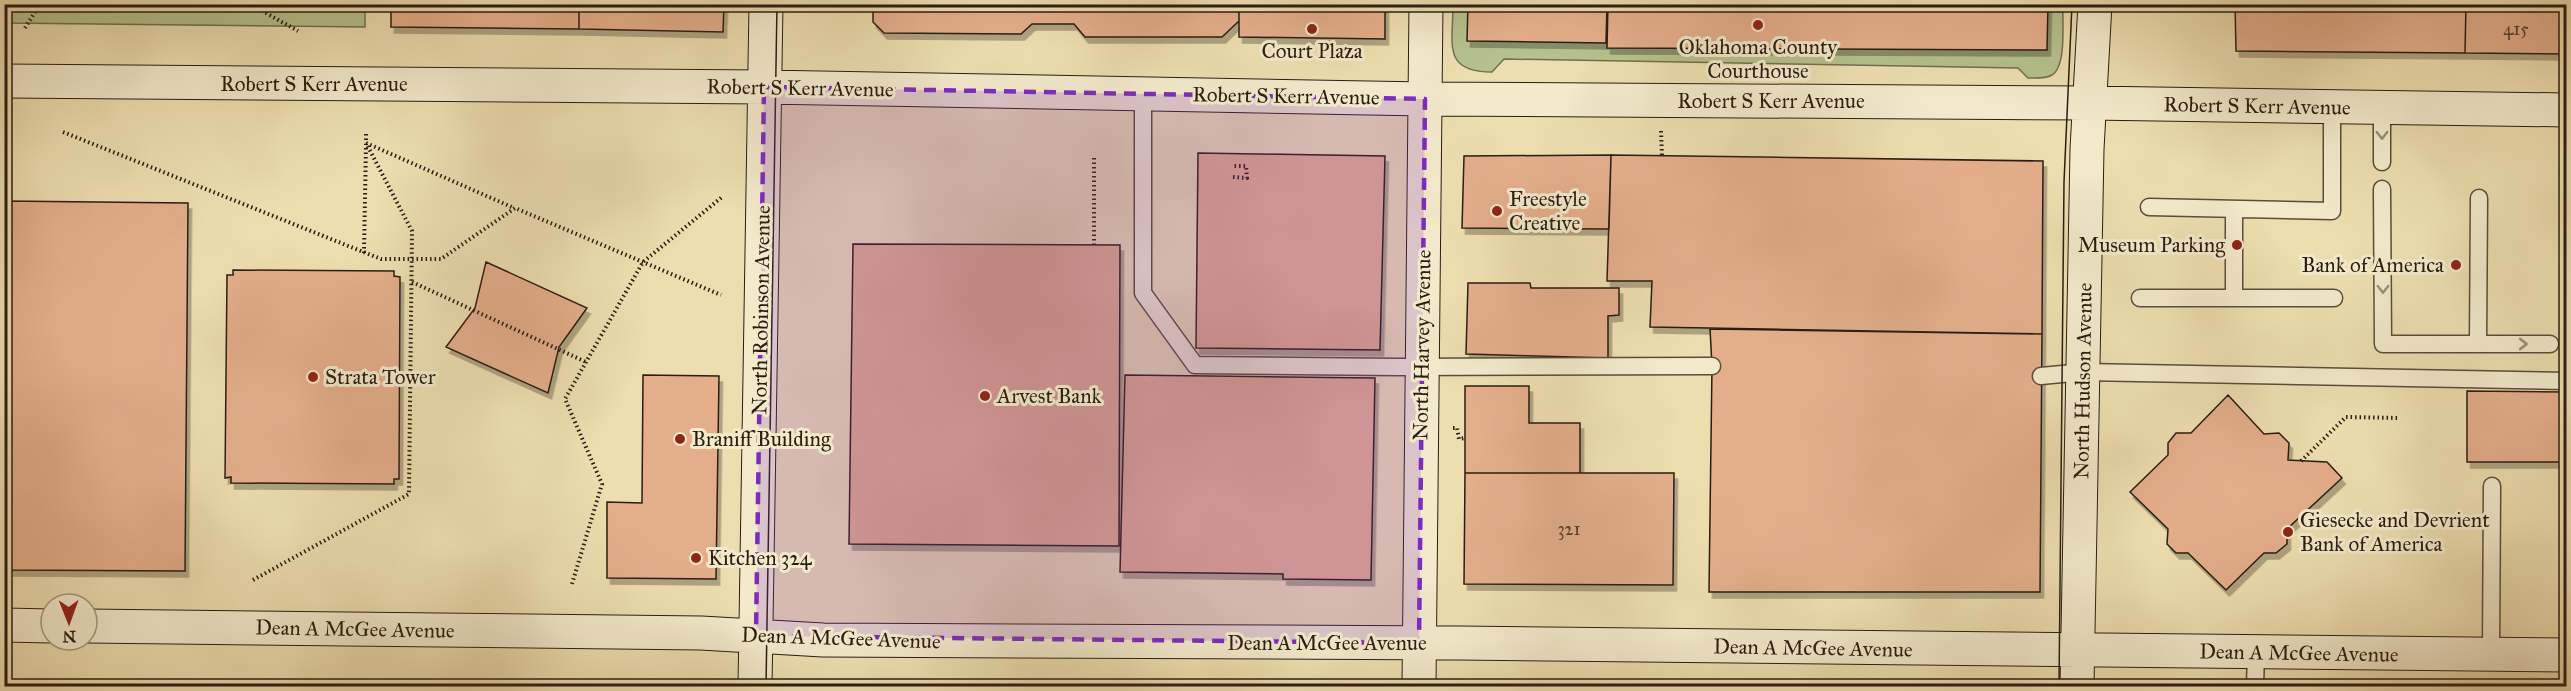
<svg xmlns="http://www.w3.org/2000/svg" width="2571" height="691" font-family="'IM FELL Great Primer',serif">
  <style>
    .green { fill: #b5c28d; stroke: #707050; stroke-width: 1.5 }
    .building { fill: #e4ae8b; stroke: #2a1d12; stroke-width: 1.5; filter: url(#shadow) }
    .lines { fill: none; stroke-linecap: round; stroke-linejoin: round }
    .lane-casing { stroke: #5b4d3a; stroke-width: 19 }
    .secondary-casing { stroke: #2a1d12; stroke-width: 35 }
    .path { stroke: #2a1d12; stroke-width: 4; stroke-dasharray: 1.5 3; stroke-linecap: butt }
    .lane { stroke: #f3eacc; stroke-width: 16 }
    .secondary { stroke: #f3eacc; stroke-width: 33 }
    .tram { stroke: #2a1d12; stroke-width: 1.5 }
    .oneway { stroke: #998e78 }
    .marked { fill: #7b2cbf; fill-opacity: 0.2; stroke: #7b2cbf; stroke-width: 4.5; stroke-dasharray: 12 8; stroke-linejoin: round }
    .poi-dot { fill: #8f2418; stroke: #f3eacc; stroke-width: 2 }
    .labels { text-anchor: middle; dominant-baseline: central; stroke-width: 6; stroke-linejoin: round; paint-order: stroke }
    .number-label { font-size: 18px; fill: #584130 }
    .poi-label { font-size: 21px; fill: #2a1d12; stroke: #f3eacc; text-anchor: start }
    .street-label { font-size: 21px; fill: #2a1d12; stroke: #f3eacc }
  </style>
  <defs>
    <filter id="shadow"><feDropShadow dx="3.5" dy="6" stdDeviation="0" flood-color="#0004"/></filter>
  </defs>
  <rect width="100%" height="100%" fill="#eddeb0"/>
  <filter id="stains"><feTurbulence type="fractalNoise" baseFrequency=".00333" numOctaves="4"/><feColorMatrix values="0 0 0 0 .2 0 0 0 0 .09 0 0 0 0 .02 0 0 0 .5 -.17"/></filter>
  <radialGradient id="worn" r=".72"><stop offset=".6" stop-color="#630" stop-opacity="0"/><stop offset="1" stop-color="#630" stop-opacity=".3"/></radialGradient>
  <path class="green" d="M5 4 365 5V27L5 23Z
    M1453 5H2063C2062 21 2067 66 2052 75 2045 79 2036 78 2028 78L2018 68 1504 59 1492 72C1442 72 1453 44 1453 5Z"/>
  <path class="building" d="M391 4H579V29L391 27Z
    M579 4H724L723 32 579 29Z
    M873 4H1239V21L1222 37H1085L1074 24H1032L1021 34 884 33 873 22Z
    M1239 4H1385V39L1239 37Z
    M1468 4H1607L1606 43 1467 41Z
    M1608 4H2048L2047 50 1607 48Z
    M2235 4H2466L2465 53 2236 51Z
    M2466 4H2566V54L2465 53Z
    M1198 153 1385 156 1380 350 1196 348Z
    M1611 155 2043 161 2042 334 1650 327 1652 281H1607Z
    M1611 155 1609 229 1462 228 1464 156Z
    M4 201 188 203 185 571 4 570Z
    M853 244 1120 245 1119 546 849 544Z
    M486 262 587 308 559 347 548 393 446 347 475 308Z
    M233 270 394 271V276L400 277 399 479H394V484L231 483V477L225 478 227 275H233Z
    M1468 283H1530L1531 288H1619V315L1608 316V358L1466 354Z
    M1710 329 2042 334 2040 592H1709L1712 366Z
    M643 375 719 376 716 579 607 578V502L642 503Z
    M1125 375 1375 378 1371 580 1283 579V574L1120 572Z
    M1465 386H1529V423H1580V473H1465Z
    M2467 391 2566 392V462H2467Z
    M2228 395 2264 434 2279 433 2289 443 2288 460 2327 462 2342 478 2287 529V544L2276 553H2264L2226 590 2188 553H2176L2167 544 2168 529 2130 492 2168 455V443L2176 433H2191Z
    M1465 473H1674L1673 585 1464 584Z
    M4 683 175 686H4Z"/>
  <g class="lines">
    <defs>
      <path id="lane" d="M1143 94V293L1195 365 1398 367 1712 366
        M2382 108V162
        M2382 189 2383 344H2550
        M2149 207 2332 211V107
        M2140 298H2334
        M2234 298V209
        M2478 344 2479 198
        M2041 376 2083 372 2566 381
        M2491 655 2492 486
        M2255 686 2256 653"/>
      <path id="secondary" d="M4 81 764 87 1425 99 2090 103 2566 110
        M4 625 51 626
        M87 626 701 633 823 640 1459 643 2566 655
        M755 686 766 4
        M1419 686 1426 4
        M2077 686 2087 149 2095 4"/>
    </defs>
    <use href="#lane" class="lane-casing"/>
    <use href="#secondary" class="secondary-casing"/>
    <path class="path" d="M250 4 298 31
      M1054 10V4
      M25 28 40 4
      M1661 131 1662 156
      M63 132 381 259H441L515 208 721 295
      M366 134V143L514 208
      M1233 177 1247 178 1246 166H1234
      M1094 245V155
      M364 253 366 144
      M412 282 586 362
      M1453 428H1457L1459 439 1465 438
      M2301 461 2346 417 2399 418
      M253 580 409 494 412 231 366 143
      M572 584 602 484 565 399 643 262 722 197"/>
    <use href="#lane" class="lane"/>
    <use href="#secondary" class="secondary"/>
    <path class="tram" d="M766 686 777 4
      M2059 686 2064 182 2072 4"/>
  </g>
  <defs><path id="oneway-chevron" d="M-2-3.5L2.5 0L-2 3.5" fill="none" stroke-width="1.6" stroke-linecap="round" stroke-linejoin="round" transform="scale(1.5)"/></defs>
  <g class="oneway">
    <use href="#oneway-chevron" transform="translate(2382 135) rotate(90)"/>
    <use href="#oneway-chevron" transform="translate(2383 289) rotate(90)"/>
    <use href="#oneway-chevron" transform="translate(2523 344)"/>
  </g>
  <path class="marked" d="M764 87 1425 99 1419 643 756 636Z"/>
  <g class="poi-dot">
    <circle cx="1758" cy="25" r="6"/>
    <circle cx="1312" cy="29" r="6"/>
    <circle cx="1497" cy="211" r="6"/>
    <circle cx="2237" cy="245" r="6"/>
    <circle cx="2456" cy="265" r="6"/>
    <circle cx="313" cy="377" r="6"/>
    <circle cx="985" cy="396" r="6"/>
    <circle cx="680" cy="439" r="6"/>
    <circle cx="2288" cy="532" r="6"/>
    <circle cx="696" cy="558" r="6"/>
  </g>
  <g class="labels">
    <g class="number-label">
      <text x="2516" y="29">415</text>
      <text x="1569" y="529">321</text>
    </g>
    <g class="poi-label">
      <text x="1758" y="47" text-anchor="middle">Oklahoma County<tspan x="1758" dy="24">Courthouse</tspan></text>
      <text x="1312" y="51" text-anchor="middle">Court Plaza</text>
      <text x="1509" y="199">Freestyle<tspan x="1509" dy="24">Creative</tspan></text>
      <text x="2225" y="245" text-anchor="end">Museum Parking</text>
      <text x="2444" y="265" text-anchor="end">Bank of America</text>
      <text x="325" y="377">Strata Tower</text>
      <text x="997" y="396">Arvest Bank</text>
      <text x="692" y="439">Braniff Building</text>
      <text x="2300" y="520">Giesecke and Devrient<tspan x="2300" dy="24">Bank of America</tspan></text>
      <text x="708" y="558">Kitchen 324</text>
    </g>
    <g class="street-label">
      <text x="314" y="84">Robert S Kerr Avenue</text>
      <text transform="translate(800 88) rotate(1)">Robert S Kerr Avenue</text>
      <text transform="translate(1286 96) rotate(1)">Robert S Kerr Avenue</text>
      <text x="1771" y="101">Robert S Kerr Avenue</text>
      <text transform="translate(2257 106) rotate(1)">Robert S Kerr Avenue</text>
      <text transform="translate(761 310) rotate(-89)">North Robinson Avenue</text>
      <text transform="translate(1422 345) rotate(-89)">North Harvey Avenue</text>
      <text transform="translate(2083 381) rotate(-89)">North Hudson Avenue</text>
      <text transform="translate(355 629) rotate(1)">Dean A McGee Avenue</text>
      <text transform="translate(841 638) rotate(2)">Dean A McGee Avenue</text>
      <text x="1327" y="643">Dean A McGee Avenue</text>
      <text transform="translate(1813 648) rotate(1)">Dean A McGee Avenue</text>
      <text transform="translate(2299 653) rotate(1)">Dean A McGee Avenue</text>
    </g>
  </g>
  <rect width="2571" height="691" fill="none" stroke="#eddeb0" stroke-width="24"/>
  <rect x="6" y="6" width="2559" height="679" fill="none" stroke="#2a1d12" stroke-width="3"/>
  <rect x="12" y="12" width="2547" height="667" fill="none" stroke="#2a1d12" stroke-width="1.5"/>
  <g transform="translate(69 622) rotate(179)"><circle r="28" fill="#f3eacc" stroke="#a39882" stroke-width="1.5"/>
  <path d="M0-4.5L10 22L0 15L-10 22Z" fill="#8f2418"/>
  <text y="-9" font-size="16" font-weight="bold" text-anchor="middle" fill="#2a1d12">N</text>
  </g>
  <rect width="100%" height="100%" filter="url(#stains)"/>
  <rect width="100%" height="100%" fill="url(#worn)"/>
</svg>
